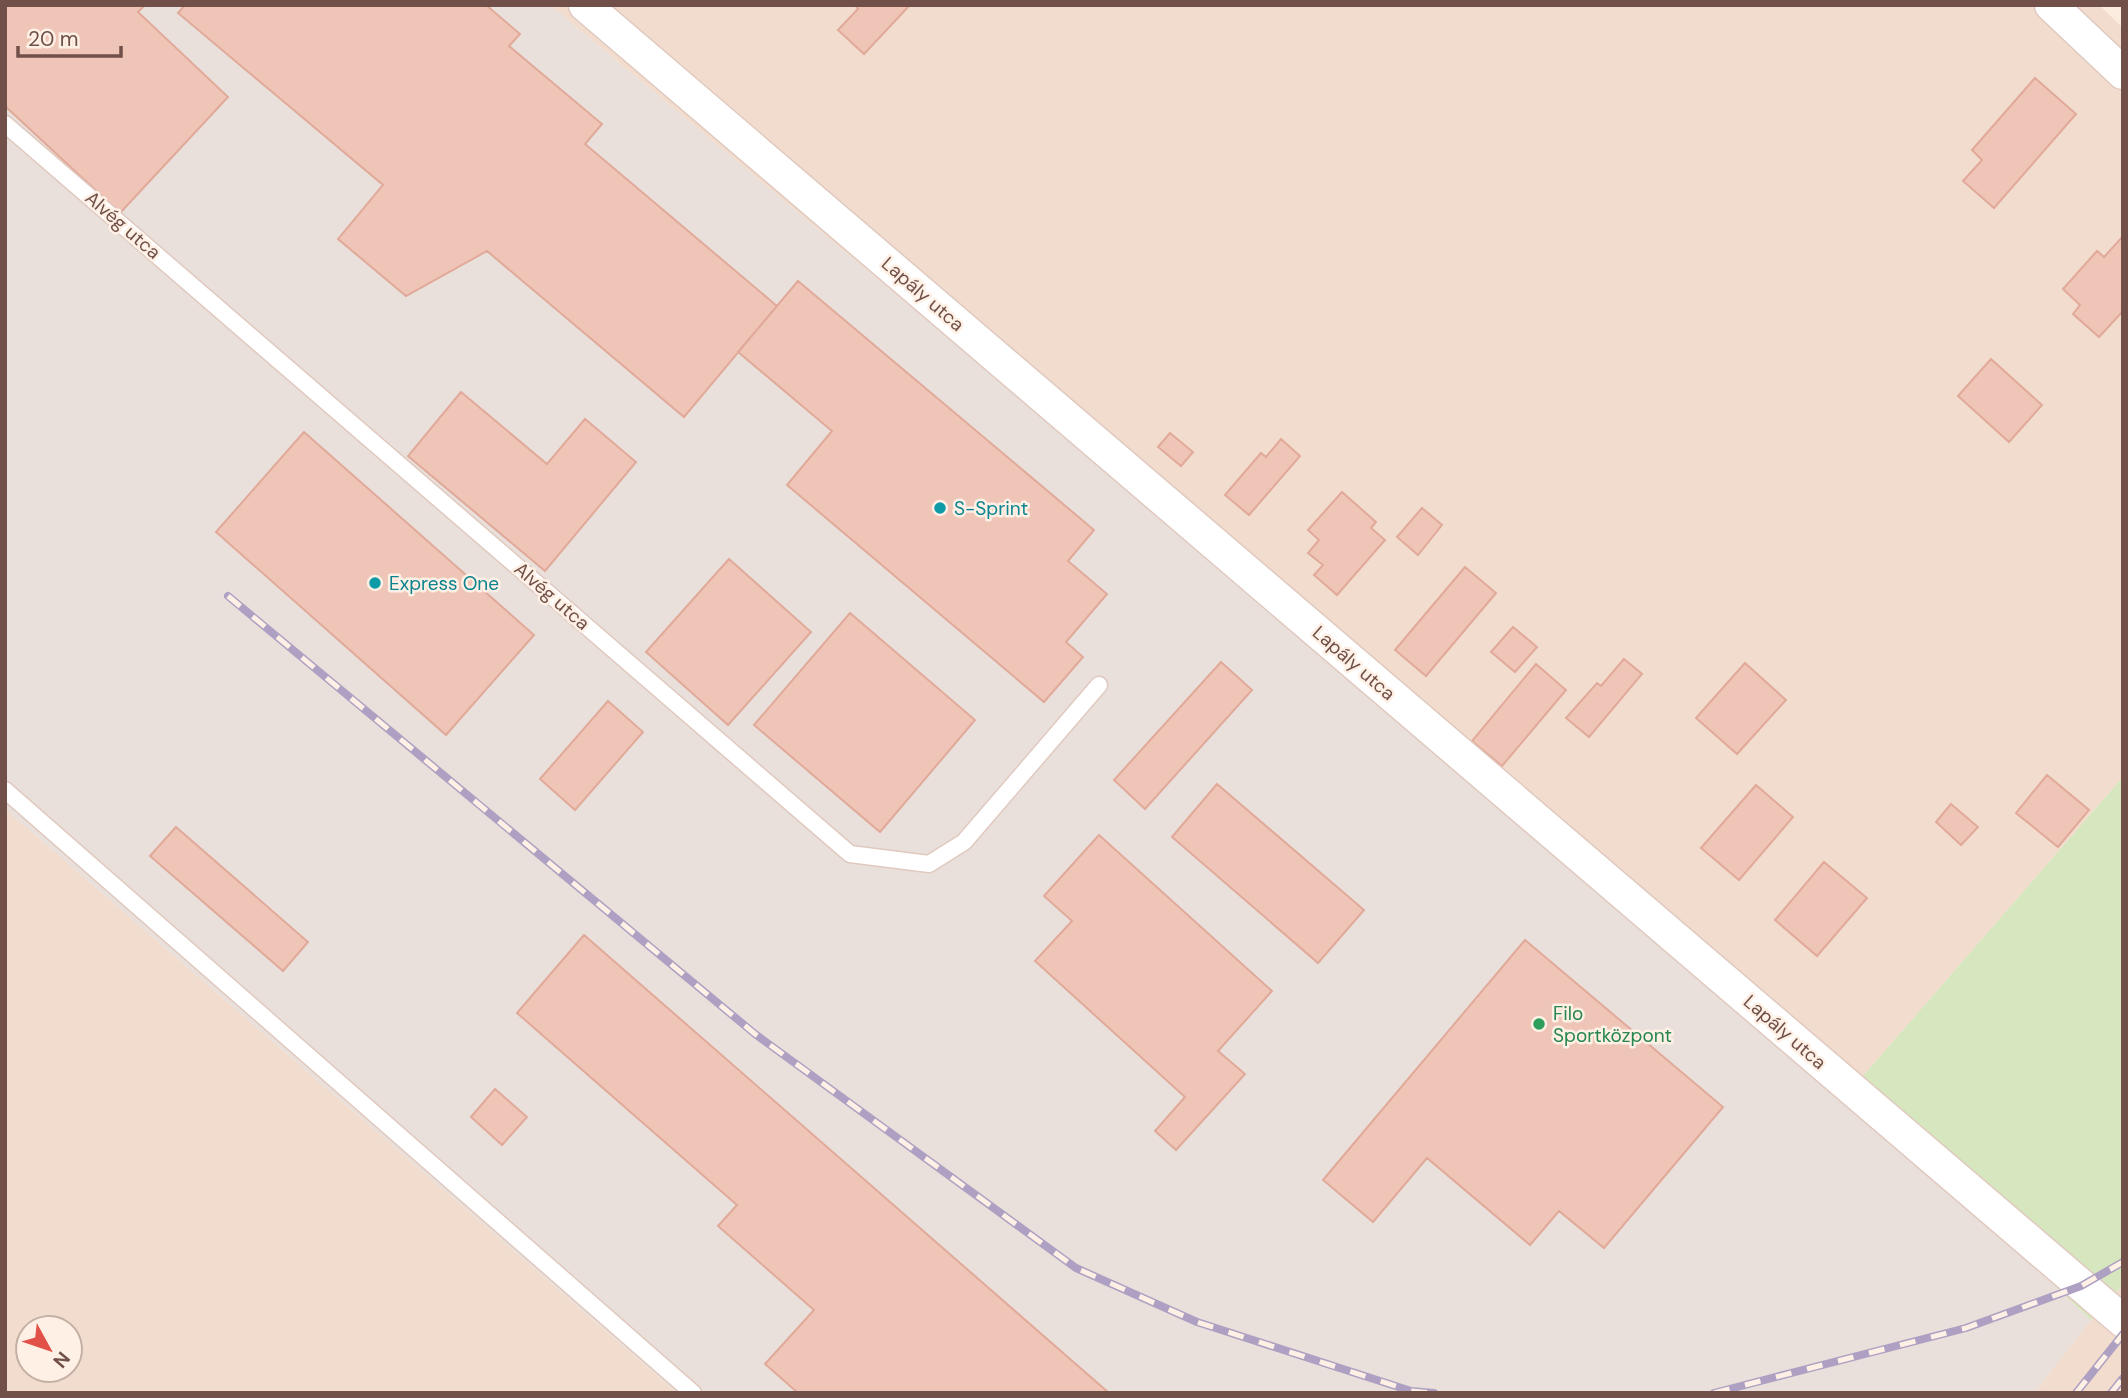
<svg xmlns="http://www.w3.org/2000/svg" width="2128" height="1398" font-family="'DM Sans',sans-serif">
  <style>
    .residential { fill: #f2dcce; fill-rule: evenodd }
    .industrial { fill: #e9e0db }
    .green { fill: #d6e7bf }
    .building { fill: #efc5b8; stroke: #e1a999; stroke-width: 2 }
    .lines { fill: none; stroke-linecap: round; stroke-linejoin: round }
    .lane-casing { stroke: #e0c9bf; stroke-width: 19 }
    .street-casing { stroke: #e0c9bf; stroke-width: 35 }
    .lane { stroke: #fff; stroke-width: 16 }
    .street { stroke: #fff; stroke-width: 32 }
    .rail-casing { stroke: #ada0c2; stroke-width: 8 }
    .rail { stroke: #fef0e5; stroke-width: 5; stroke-dasharray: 16; stroke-linecap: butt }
    .culture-dot { fill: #0f9aa8; stroke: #fef0e5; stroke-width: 2.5 }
    .leisure-dot { fill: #2e9e5b; stroke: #fef0e5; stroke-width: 2.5 }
    .labels { text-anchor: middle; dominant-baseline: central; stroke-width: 5; stroke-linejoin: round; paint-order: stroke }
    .street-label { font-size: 19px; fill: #705048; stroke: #fef0e5 }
    .culture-label { font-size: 19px; fill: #0d838f; stroke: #fef0e5; text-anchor: start }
    .leisure-label { font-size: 19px; fill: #27864d; stroke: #fef0e5; text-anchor: start }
  </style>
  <rect width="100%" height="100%" fill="#fbecdf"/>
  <path class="residential" d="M550 5H2099L2123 28V777L1849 1092Z
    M5 809 677 1393H5ZM28 1328H70V1370H28Z
    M2123 1285V1393H2034L2091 1320Z"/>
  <path class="industrial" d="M5 5H550L1849 1092 2091 1320 2034 1393H677L5 809Z"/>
  <path class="green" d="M2123 777V1285L2091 1320 1849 1092Z"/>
  <path class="building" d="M145 5 138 12 228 97 120 213 5 106V6Z
    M185 5H486L520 34 509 46 602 124 585 144 777 306 684 417 487 251 406 296 338 239 383 185 178 13Z
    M855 5H910L864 54 838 30 858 9Z
    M2035 78 2076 114 1994 208 1963 181 1982 160 1972 150Z
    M2123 236V311L2099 337 2073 314 2080 305 2063 289 2097 251 2104 257Z
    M798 281 1094 530 1068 561 1107 594 1066 642 1083 657 1044 702 787 485 832 431 738 352Z
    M1991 359 2042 405 2009 442 1958 396Z
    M461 392 547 464 585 419 636 462 545 571 408 456Z
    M304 432 534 635 446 735 216 532Z
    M1170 433 1193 452 1181 466 1158 447Z
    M1281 439 1300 456 1249 515 1225 495 1261 453 1266 457Z
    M1342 492 1376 522 1371 528 1385 540 1337 595 1314 575 1323 565 1308 553 1319 540 1308 530Z
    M1422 508 1442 525 1418 555 1397 537Z
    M729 559 811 632 728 725 646 652Z
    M1465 567 1496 593 1426 676 1395 650Z
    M850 613 975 720 880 832 754 725Z
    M1513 627 1537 647 1515 672 1491 652Z
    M1624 659 1642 674 1589 737 1566 718 1597 683 1601 686Z
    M1221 662 1252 690 1145 809 1114 780Z
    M1745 663 1786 700 1737 754 1696 718Z
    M1536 664 1566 690 1502 766 1472 741Z
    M608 701 643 732 575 810 540 779Z
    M2047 775 2089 810 2058 847 2016 813Z
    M1217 784 1364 910 1318 963 1172 837Z
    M1756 785 1793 817 1739 880 1701 848Z
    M1951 804 1978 827 1961 845 1936 822Z
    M176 827 308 942 283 971 150 856Z
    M1099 835 1272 991 1218 1051 1245 1074 1176 1150 1155 1131 1185 1097 1035 961 1072 921 1044 896Z
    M1824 862 1867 898 1817 956 1775 920Z
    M584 935 1109 1393H798L765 1364 814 1310 718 1226 737 1205 517 1013Z
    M1525 940 1723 1107 1604 1248 1559 1211 1530 1245 1427 1158 1373 1222 1323 1180Z
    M495 1089 527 1117 502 1145 471 1117Z"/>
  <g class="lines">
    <defs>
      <path id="lane" d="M5 124 850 854 929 864 964 842 1099 685
        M5 790 693 1393"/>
      <path id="street" d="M585 5 2123 1321
        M2051 5 2123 73"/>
    </defs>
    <use href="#lane" class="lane-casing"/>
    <use href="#street" class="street-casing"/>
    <use href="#lane" class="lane"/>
    <use href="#street" class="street"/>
    <defs>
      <path id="rail" d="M228 596 755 1034 1076 1268 1197 1322 1411 1391 1434 1393
        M1714 1393 1966 1328 2081 1286 2123 1262
        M2076 1393 2123 1334
        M2111 1393 2123 1378"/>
    </defs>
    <use href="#rail" class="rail-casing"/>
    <use href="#rail" class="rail"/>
  </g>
  <g class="culture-dot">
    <circle cx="940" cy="508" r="7"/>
    <circle cx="375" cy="583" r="7"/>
  </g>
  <circle class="leisure-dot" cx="1539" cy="1024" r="7"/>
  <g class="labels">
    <g class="street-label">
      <text transform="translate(123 225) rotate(41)">Alvég utca</text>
      <text transform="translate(923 294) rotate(41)">Lapály utca</text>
      <text transform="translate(552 596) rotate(41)">Alvég utca</text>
      <text transform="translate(1354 663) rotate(41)">Lapály utca</text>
      <text transform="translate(1785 1032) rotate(41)">Lapály utca</text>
    </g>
    <g class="culture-label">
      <text x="954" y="508">S-Sprint</text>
      <text x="389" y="583">Express One</text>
    </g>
    <g class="leisure-label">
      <text x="1553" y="1013">Filo<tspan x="1553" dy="22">Sportközpont</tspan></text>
    </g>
  </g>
  <rect width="2128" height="1398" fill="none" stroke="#705048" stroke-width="14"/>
  <g transform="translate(49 1349) rotate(130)"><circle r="33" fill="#fef0e5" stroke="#c5b0a6" stroke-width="2"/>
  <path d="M0-5L12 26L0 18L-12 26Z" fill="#e15148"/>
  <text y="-10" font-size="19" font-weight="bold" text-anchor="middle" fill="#705048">N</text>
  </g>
  <path d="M18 46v10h103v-10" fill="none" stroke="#705048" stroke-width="3.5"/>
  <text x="28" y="46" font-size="21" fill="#705048" stroke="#fef0e5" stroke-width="5" paint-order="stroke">20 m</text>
</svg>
